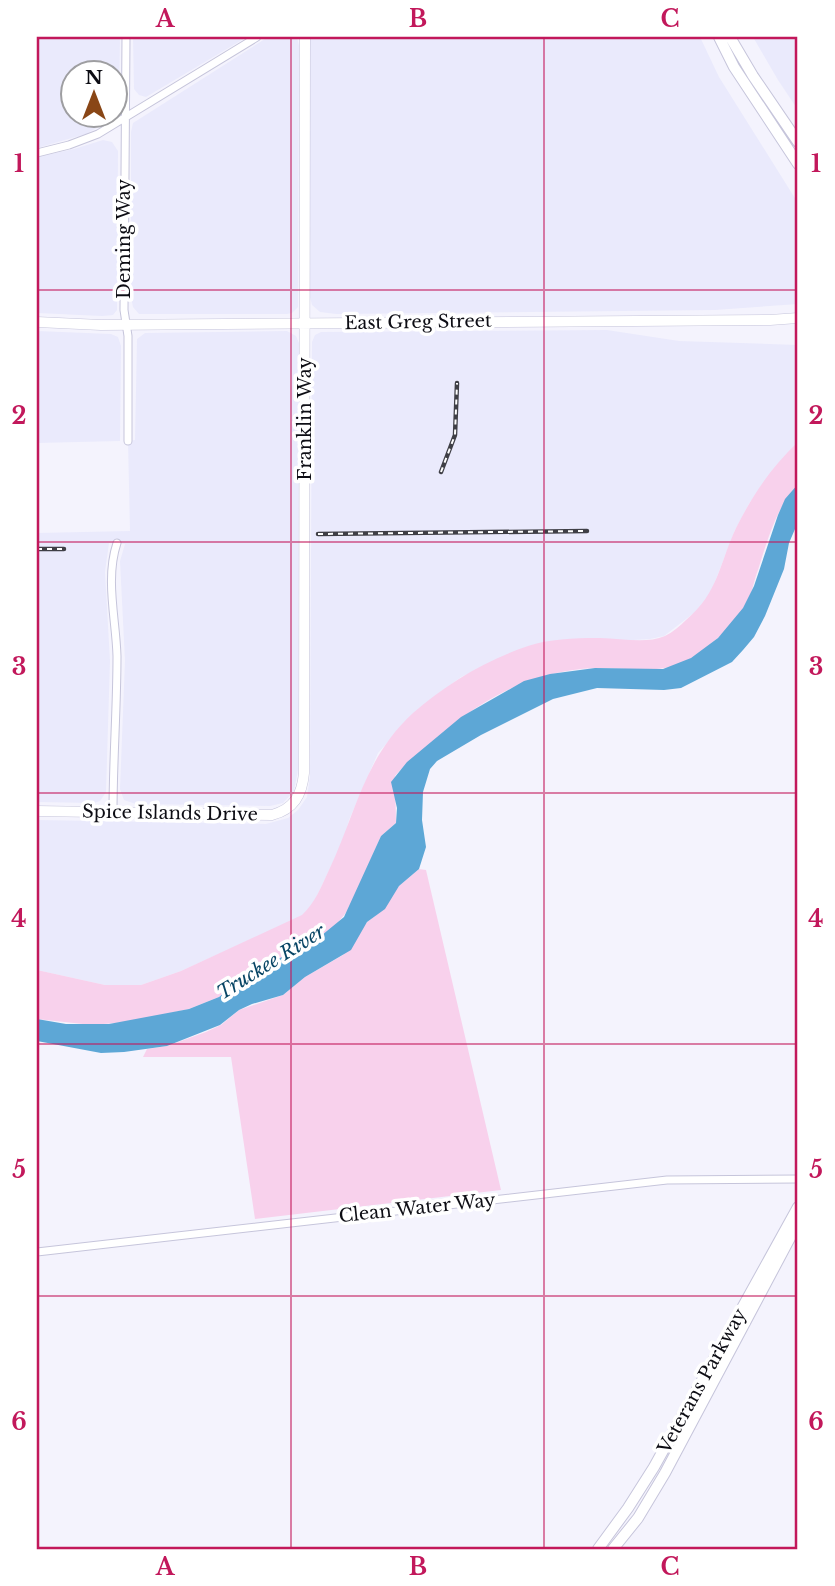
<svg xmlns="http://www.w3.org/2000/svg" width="835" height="1586" font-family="'Libre Baskerville',serif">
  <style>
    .built { fill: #eaeafc; fill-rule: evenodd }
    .green { fill: #f8d1ec }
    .water { fill: #5da7d6 }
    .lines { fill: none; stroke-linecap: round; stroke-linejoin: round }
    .street-casing { stroke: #c6c5db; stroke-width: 9 }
    .secondary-casing { stroke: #c6c5db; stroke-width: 11 }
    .primary-casing { stroke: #c6c5db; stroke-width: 12 }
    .street { stroke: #fff; stroke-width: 7 }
    .secondary { stroke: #fff; stroke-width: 10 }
    .primary { stroke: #fff; stroke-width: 10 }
    .rail-casing { stroke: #3f3f46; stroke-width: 4.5 }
    .rail { stroke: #fff; stroke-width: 2; stroke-dasharray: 5; stroke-linecap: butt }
    .grid { fill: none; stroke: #c2185b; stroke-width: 2; stroke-opacity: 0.55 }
    .labels { text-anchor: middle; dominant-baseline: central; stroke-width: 7; stroke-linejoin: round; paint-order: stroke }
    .street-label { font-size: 18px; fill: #0d0d14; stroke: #fff }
    .water-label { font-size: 19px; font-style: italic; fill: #084565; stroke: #fff }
    .neatline { fill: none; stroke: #c2185b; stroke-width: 2.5 }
    .grid-label { font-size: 23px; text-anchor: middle; font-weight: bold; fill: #c2185b }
  </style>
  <rect width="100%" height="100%" fill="#f4f3fd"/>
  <path class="built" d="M37 37H120L119 108 116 117 86 134 37 148ZM74 74H116V116H74Z
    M133 37H247L146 97 139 95 134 89Z
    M268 37H297L299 46 298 307 292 313 287 314H139L133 307 131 297V132L133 123Z
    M310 37H700L719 77 798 203V304L715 310 336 314 320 312 312 305 310 297Z
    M753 37H798V110L778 80Z
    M103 140 112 142 118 151 117 310 113 315 102 316 37 313V157L74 149Z
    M607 330 679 341 798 345V442L750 502 735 530 711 592 699 609 664 636 650 639 529 646 461 677 438 694 413 714 378 753 349 820 344 839 312 906 302 916 181 971 141 985H105L37 970V820L266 824 288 818 298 810 307 797 310 776 312 342 315 335 321 332Z
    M37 331 111 334 118 337 121 346 120 441 37 443Z
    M287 331 296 336 299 343 298 770 294 791 283 803 270 806 136 804 124 800 120 789 125 661 120 561 125 544 109 543 105 572 110 661 106 792 100 801 94 803 37 802V533L130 531 128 441 135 440 137 339 145 333Z"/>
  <path class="green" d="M798 442V484C777 506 767 541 758 570 754 580 753 590 748 600 737 623 714 643 693 657 663 677 628 667 595 668 524 671 472 705 422 751 413 760 403 766 395 776L396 823 381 836 349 909 335 926 298 951 265 965 233 985 219 997 189 1009 127 1022 92 1025 37 1019V970L105 985H141L181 971 302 915C315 903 321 887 329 870 356 813 364 758 413 713 446 684 486 660 528 646 548 639 575 638 596 638 618 637 644 645 665 636 673 632 680 626 686 620 719 592 719 564 736 528 752 496 772 466 798 442Z
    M419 869 426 870 501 1190 255 1219 231 1057H143L147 1049 167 1046 206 1032 221 1025 239 1010 283 995 305 977 343 955 367 922 375 916 399 886Z"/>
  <path class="water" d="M798 484V522L789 543 784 569 765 616 754 637 743 650 732 662 681 688 664 690 597 688 553 699 481 735 437 761 430 769 423 792 422 820 426 847 419 869 399 886 385 909 367 922 351 950 305 977 283 995 252 1004 239 1010 220 1025 167 1046 124 1052 101 1053 37 1041V1019L66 1024H109L189 1009 219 997 248 974 316 940 344 917 381 836 396 823 397 808 391 782 407 762 461 717 524 681 550 674 595 668 663 669 691 658 718 638 743 608 754 586 778 515 785 499Z"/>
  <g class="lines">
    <defs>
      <path id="street" d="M126 37 124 310 128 336V441
        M37 153 69 145 98 134 257 37
        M113 812C113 760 117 708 117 656 116 619 105 579 117 543
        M37 1252 667 1180 798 1179"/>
      <path id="secondary" d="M37 322 101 325 770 320 798 318
        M37 811 272 815C294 809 302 795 304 773L305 37"/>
      <path id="primary" d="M719 37 734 67 798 164
        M730 37 753 76 798 142
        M598 1549 628 1508 654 1467 798 1207
        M613 1549 638 1518 665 1473 798 1223"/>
    </defs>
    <use href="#street" class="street-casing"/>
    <use href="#secondary" class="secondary-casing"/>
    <use href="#primary" class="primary-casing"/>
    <use href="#street" class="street"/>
    <use href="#secondary" class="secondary"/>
    <use href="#primary" class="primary"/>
    <defs>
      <path id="rail" d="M441 472 455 435 457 383
        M318 534 587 531
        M37 549H64"/>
    </defs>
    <use href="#rail" class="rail-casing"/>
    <use href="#rail" class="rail"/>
  </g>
  <path class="grid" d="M291 37V1549M544 37V1549M37 290H798M37 542H798M37 793H798M37 1044H798M37 1296H798"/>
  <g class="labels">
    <g class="street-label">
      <text transform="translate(124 239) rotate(-90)">Deming Way</text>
      <text transform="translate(418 322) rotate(-1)">East Greg Street</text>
      <text transform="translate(305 419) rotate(-90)">Franklin Way</text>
      <text transform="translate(170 813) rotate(1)">Spice Islands Drive</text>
      <text transform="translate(417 1208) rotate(-6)">Clean Water Way</text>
      <text transform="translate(702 1381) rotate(-61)">Veterans Parkway</text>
    </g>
    <g class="water-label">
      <text transform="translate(271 962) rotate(-32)">Truckee River</text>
    </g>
  </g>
  <rect width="835" height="1586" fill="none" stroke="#ffffff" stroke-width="77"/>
  <g transform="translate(94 94)"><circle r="33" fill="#ffffff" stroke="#9e9ea1" stroke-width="2"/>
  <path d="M0-5L12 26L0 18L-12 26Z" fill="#894616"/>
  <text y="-10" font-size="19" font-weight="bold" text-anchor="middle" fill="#0d0d14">N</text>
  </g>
  <rect x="38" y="38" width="758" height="1510" class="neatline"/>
  <g class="grid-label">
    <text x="165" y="27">A</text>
    <text x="418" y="27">B</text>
    <text x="670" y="27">C</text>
    <text x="19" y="172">1</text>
    <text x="816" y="172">1</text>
    <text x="19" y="424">2</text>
    <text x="816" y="424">2</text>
    <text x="19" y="675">3</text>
    <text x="816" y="675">3</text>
    <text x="19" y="927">4</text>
    <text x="816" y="927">4</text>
    <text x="19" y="1178">5</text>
    <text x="816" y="1178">5</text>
    <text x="19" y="1430">6</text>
    <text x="816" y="1430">6</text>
    <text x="165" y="1575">A</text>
    <text x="418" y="1575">B</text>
    <text x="670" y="1575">C</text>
  </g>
</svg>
